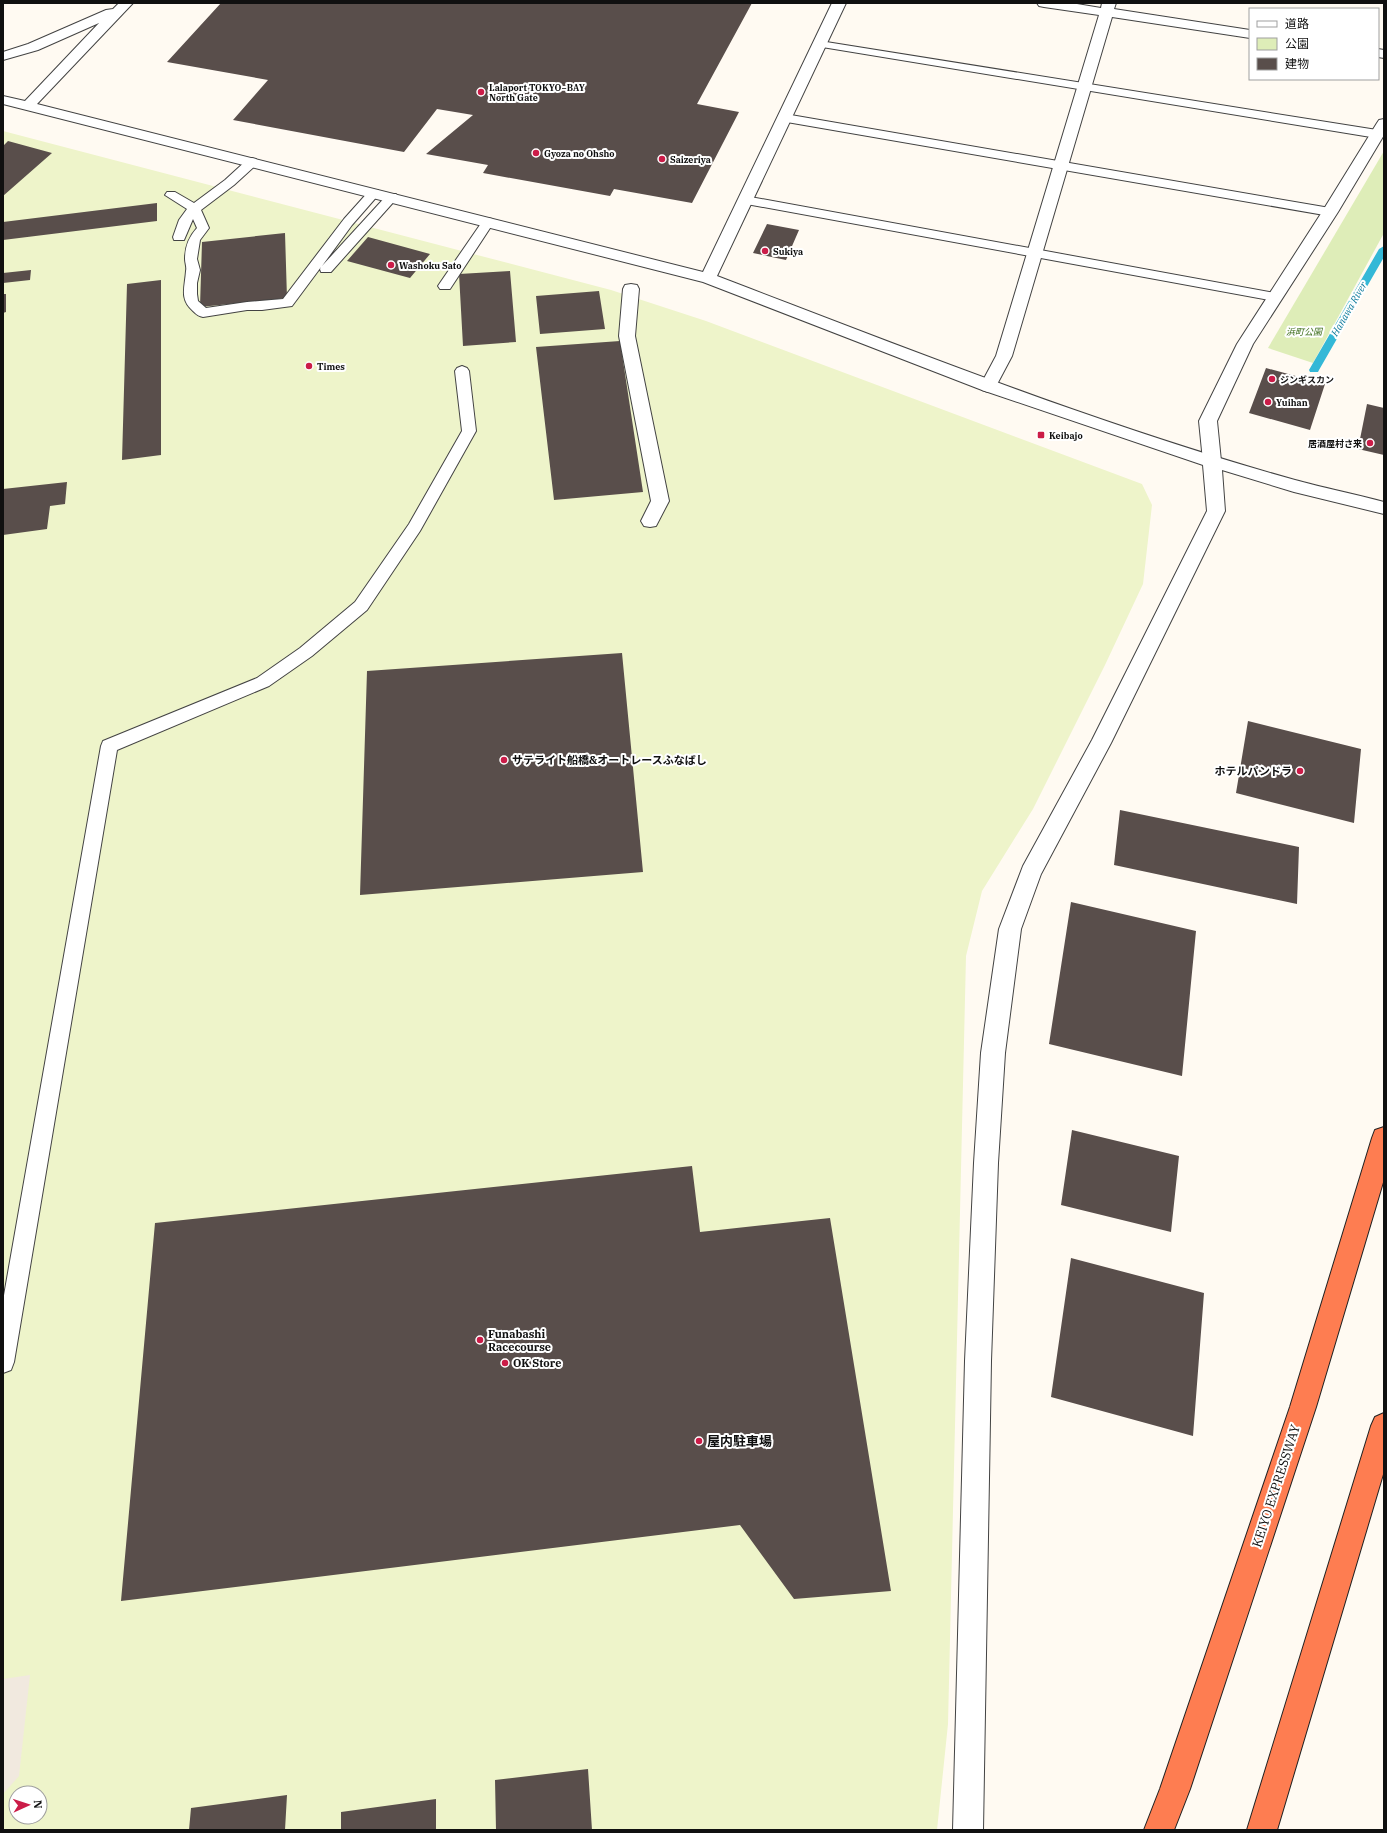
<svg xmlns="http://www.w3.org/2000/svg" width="1387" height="1833" font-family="'IBM Plex Serif','Noto Sans JP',serif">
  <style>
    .green { fill: #deedb8 }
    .pitch { fill: #eef4ca; fill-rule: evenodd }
    .plaza { fill: #f1e9df }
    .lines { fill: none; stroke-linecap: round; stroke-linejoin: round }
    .stream { fill: #34b8d7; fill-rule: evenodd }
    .building { fill: #594e4b }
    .service-casing { stroke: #434343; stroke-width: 2 }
    .pedestrian-casing { stroke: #434343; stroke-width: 2 }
    .minor-casing { stroke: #434343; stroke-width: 2 }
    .tertiary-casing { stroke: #434343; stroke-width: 2 }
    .motorway-casing { stroke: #212121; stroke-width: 2 }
    .service { fill: #fff; fill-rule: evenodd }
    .pedestrian { fill: #fff; fill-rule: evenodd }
    .minor { fill: #fff; fill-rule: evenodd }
    .tertiary { fill: #fff; fill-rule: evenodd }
    .motorway { fill: #fe7d51; fill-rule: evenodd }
    .poi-dot { fill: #cb1c48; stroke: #fff; stroke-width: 1.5 }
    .labels { text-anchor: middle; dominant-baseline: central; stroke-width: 4; stroke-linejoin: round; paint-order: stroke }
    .far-poi-label { font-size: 9px; font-weight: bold; fill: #101010; stroke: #fff; text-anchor: start }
    .far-park-label { font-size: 9px; font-style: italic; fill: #3c6d1a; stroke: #fff }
    .far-water-label { font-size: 10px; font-style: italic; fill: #0e7b9c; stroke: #fff }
    .poi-label { font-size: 11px; font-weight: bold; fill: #101010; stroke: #fff; text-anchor: start }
    .near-poi-label { font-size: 13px; font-weight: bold; fill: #101010; stroke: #fff; text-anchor: start }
    .near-street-label { font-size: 13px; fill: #101010; stroke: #fff }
  </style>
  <rect width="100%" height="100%" fill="#fffaf2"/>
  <path class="green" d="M1384 151V233L1313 363 1268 348Z"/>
  <path class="pitch" d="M3 131 611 290 706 321 1142 484 1152 505 1143 584 1105 665 1033 809 982 891 966 956 948 1724 937 1830H3ZM16 1793H40V1817H16Z"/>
  <path class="plaza" d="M30 1675 19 1776 3 1794V1679Z"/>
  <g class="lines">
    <path class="stream" d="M1384 246V257L1319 370 1318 372H1310L1309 370 1379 249Z"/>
  </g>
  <path class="building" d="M221 3H752L697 104 739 112 692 203 614 189 610 196 483 173 488 165 426 154 473 115 437 109 404 152 233 120 268 80 167 62Z
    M8 141 52 153 3 196V146Z
    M157 203V221L3 240V222Z
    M767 224 799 230 786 260 753 253Z
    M285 233 287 298 200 307 202 242Z
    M368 237 430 254 410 278 347 261Z
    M31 270 30 280 3 283V273Z
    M510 271 516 342 463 346 459 274Z
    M161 280V455L122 460 127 284Z
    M599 291 605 329 540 334 536 296Z
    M3 294H6V312L3 313Z
    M620 341 643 492 554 500 536 347Z
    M1266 368 1325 384 1310 430 1249 413Z
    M1367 404 1384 408V455L1358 449Z
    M67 482 65 504 50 506 47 529 3 535V489Z
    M622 653 643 872 360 895 367 671Z
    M1248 721 1361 749 1354 823 1236 793Z
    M1120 810 1299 847 1297 904 1114 865Z
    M1071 902 1196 931 1182 1076 1049 1044Z
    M1072 1130 1179 1156 1171 1232 1061 1205Z
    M692 1166 700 1232 830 1218 891 1591 794 1599 740 1525 121 1601 155 1223Z
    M1071 1258 1204 1293 1193 1436 1051 1397Z
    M588 1769 592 1830H496L495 1780Z
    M287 1795 285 1830H189L191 1808Z
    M436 1799V1830H341V1812Z"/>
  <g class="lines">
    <defs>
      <path id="service" d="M820 41 1377 130 1383 134 1377 138 816 46 814 44Z
        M785 114 1330 208 1334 209 1336 212 1334 215 1330 216 781 121 779 118Z
        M252 158 256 159 258 162 256 165 234 185 201 210 209 228 200 240 197 259 200 270 197 283V294L198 301 206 308 247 302 283 299 344 219 370 190H378L380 193 352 225 322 266 388 194H396L398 197 331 272H321L320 269 321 267 292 306 262 310H247L203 317C198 316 196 314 193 311 179 299 185 287 186 271 187 267 185 263 185 259 185 246 189 237 197 228L193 219 184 240H174L173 237 179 220 187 209 165 195 167 192H175L194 203 225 180 248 159Z
        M745 196 1275 293 1280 294 1282 297 1280 300 1275 301 741 203 739 200 741 197Z
        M488 218 492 219 494 222 450 289H440L438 286 440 283 484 219Z
        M462 366 467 368 469 371 476 431 420 531 367 610 312 656 269 686 117 750 14 1362 11 1370 3 1373V1301L101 746 103 741 257 678 300 648 355 602 409 524 462 431 455 371 457 368Z"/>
      <path id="pedestrian" d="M631 284 637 285 639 289 635 336 669 501 656 526 650 527 644 526 641 521 651 501 619 336 623 289 625 285Z"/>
      <path id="minor" d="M1037 3H1071L1101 8 1102 3H1116L1114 9 1250 30V38L1112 17 1012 356 994 390 988 392 982 390 980 386 996 356 1099 15 1044 7 1039 6Z
        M1378 49 1384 50V58L1378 57Z
        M1384 119V135L1338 212 1253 344 1217 421 1221 461 1218 465 1212 467 1206 465 1203 461 1199 421 1237 344 1322 212 1377 123 1379 120Z"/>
      <path id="tertiary" d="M119 3H133L37 104 703 272 832 3H846L717 276C908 349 1098 425 1295 480 1324 488 1354 494 1384 502V514L1294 492 1222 470 1225 511 1111 743 1041 874 1021 929 1005 1053 998 1163 991 1361 983 1830H953L965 1361 974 1163 981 1053 999 929 1023 866 1092 740 1207 511 1203 465 982 390 703 282 3 104V96L25 101 99 23 38 50 3 60V52L28 44 106 10 113 9Z"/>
      <path id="motorway" d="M1384 1127V1179L1316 1407 1190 1789 1174 1830H1144L1160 1789 1290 1407 1372 1138 1375 1130Z
        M1384 1413V1471L1277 1830H1247L1371 1426 1375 1417Z"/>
    </defs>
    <use href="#service" class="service-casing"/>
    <use href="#pedestrian" class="pedestrian-casing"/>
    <use href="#minor" class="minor-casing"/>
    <use href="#tertiary" class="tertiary-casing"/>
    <use href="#motorway" class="motorway-casing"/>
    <use href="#service" class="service"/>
    <use href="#pedestrian" class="pedestrian"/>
    <use href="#minor" class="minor"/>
    <use href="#tertiary" class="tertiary"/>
    <use href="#motorway" class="motorway"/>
  </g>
  <g class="poi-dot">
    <circle cx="481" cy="92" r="4"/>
    <circle cx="536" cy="153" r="4"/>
    <circle cx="662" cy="159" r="4"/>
    <circle cx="765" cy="251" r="4"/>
    <circle cx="391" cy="265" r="4"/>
    <circle cx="309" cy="366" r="4"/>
    <circle cx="1272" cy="379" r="4"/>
    <circle cx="1268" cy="402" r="4"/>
    <rect x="1037" y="431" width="8" height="8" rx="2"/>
    <circle cx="1370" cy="443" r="4"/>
    <circle cx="504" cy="760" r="4"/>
    <circle cx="1300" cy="771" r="4"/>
    <circle cx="480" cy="1340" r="4"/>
    <circle cx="505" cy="1363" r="4"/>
    <circle cx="699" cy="1441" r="4"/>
  </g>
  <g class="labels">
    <g class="far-poi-label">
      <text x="489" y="87">Lalaport TOKYO−BAY<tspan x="489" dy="10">North Gate</tspan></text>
      <text x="544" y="153">Gyoza no Ohsho</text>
      <text x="670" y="159">Saizeriya</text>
      <text x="773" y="251">Sukiya</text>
      <text x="399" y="265">Washoku Sato</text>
      <text x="317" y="366">Times</text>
      <text x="1280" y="379">ジンギスカン</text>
      <text x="1276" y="402">Yuihan</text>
      <text x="1049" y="435">Keibajo</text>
      <text x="1362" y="443" text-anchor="end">居酒屋村さ来</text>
    </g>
    <g class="far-park-label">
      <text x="1304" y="331">浜町公園</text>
    </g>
    <g class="far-water-label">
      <text transform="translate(1349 309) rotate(-60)">Hanawa River</text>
    </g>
    <g class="poi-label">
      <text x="512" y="760">サテライト船橋&amp;オートレースふなばし</text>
      <text x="1292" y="771" text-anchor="end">ホテルパンドラ</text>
      <text x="488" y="1334">Funabashi<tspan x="488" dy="13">Racecourse</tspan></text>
      <text x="513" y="1363">OK Store</text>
    </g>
    <g class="near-poi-label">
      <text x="707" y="1441">屋内駐車場</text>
    </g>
    <g class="near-street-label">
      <text transform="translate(1276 1486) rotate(-72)">KEIYO EXPRESSWAY</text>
    </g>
  </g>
  <rect width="1387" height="1833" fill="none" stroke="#101010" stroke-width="8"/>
  <rect x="1249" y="8" width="130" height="72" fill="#ffffff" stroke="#9f9f9f"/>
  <rect x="1257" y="21" width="20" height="6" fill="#ffffff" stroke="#9f9f9f"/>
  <text x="1285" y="28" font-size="12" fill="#101010">道路</text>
  <rect x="1257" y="38" width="20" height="12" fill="#deedb8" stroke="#9f9f9f"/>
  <text x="1285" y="48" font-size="12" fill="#101010">公園</text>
  <rect x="1257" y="58" width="20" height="12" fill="#594e4b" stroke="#9f9f9f"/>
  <text x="1285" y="68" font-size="12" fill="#101010">建物</text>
  <g transform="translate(28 1805) rotate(87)"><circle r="19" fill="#ffffff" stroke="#9f9f9f"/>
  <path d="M0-3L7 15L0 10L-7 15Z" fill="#cb1c48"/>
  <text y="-6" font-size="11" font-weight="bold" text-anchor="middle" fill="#101010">N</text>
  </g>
</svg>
